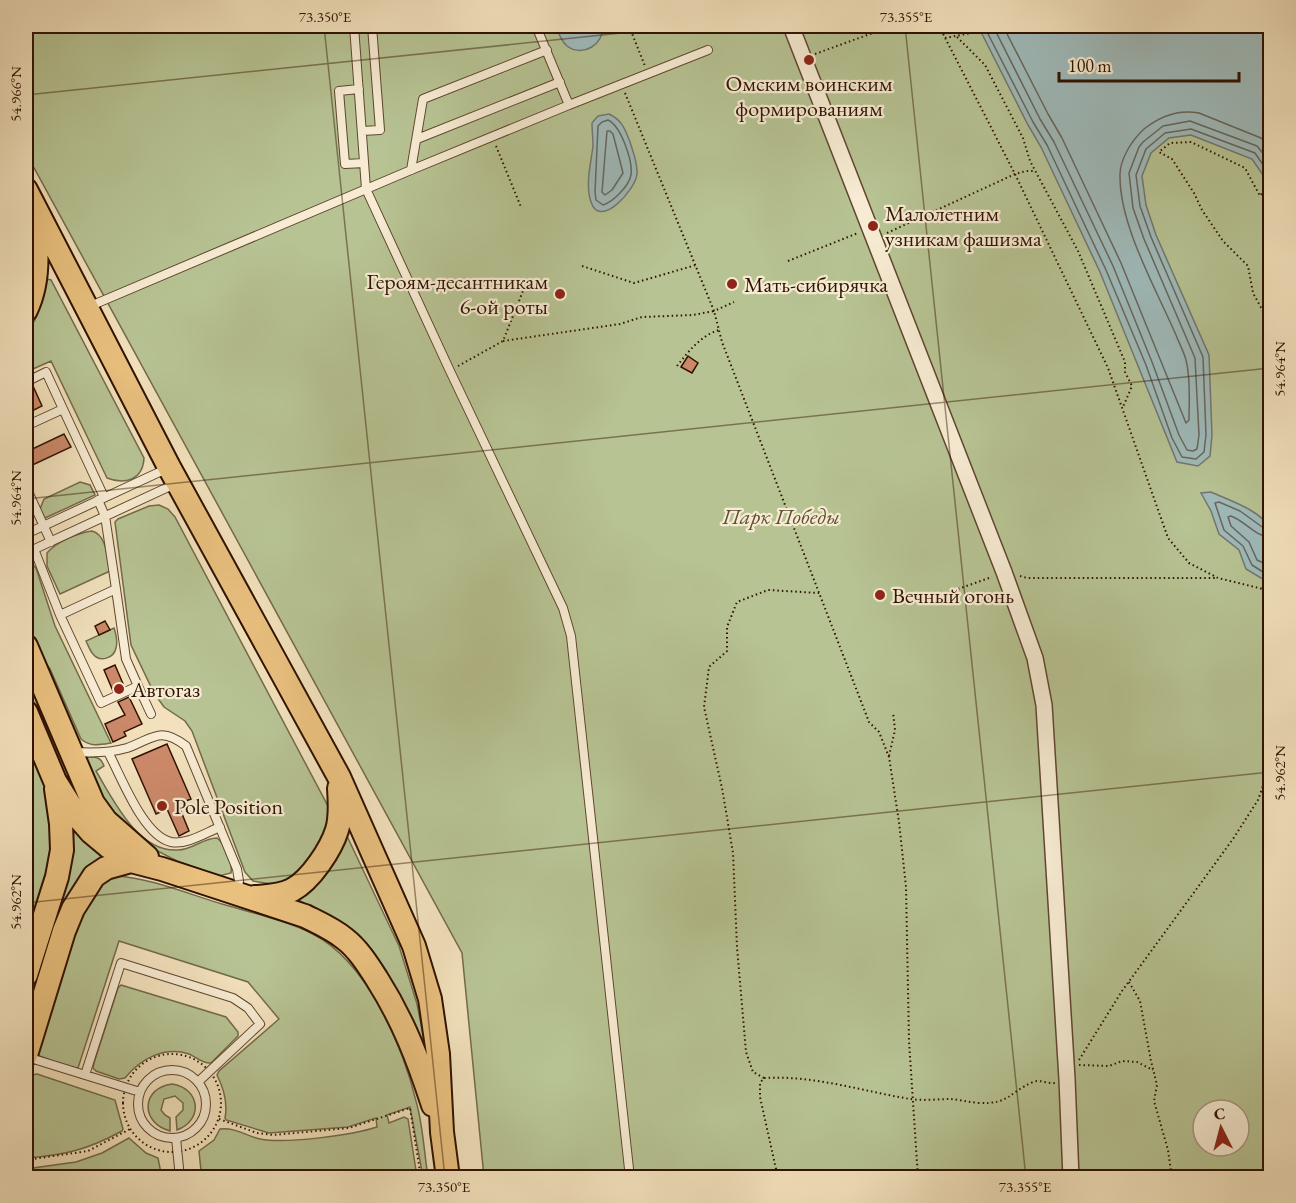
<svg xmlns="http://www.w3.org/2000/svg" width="1296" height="1203" font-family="'EB Garamond',serif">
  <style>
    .green { fill: #b7c393; stroke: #736a4a; stroke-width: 1.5; fill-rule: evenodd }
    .water { fill: #9fbbbb; stroke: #727770; stroke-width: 1.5 }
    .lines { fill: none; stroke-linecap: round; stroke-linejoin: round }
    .shore { stroke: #67665e; stroke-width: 1.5 }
    .building { fill: #cc896a; stroke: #2f1200; stroke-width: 1.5 }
    .lane-casing { stroke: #60462f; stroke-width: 10 }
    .street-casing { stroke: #60462f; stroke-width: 18 }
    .primary-casing { stroke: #2f1200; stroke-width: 26 }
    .path { stroke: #2f1200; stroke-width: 2; stroke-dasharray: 1.5 3; stroke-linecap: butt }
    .lane { stroke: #f7ecd3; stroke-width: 8 }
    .street { stroke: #f7ecd3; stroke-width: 15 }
    .primary { stroke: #e9c07e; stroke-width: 22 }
    .ticks { fill: none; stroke: #2f1200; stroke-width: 1.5; stroke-opacity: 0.45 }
    .poi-dot { fill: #8f2418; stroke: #f7ecd3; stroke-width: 2 }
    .labels { text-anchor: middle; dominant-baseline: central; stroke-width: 4.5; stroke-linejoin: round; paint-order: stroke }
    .poi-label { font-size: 22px; fill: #2f1200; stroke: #f7ecd3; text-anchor: start }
    .park-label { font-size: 22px; font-style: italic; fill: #5f5033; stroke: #f7ecd3 }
    .neatline { fill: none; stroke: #2f1200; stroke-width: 2 }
    .ticks-label { font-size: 15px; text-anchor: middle; fill: #2f1200 }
  </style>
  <rect width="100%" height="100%" fill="#f2e1bc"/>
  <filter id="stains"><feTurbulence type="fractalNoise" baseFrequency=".00333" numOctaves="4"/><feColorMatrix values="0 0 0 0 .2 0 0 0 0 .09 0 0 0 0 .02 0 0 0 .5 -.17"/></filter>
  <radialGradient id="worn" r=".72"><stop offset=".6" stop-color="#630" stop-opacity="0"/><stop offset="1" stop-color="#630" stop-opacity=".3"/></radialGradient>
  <path class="green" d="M30 26H1270V1177H484L462 953 26 153V37ZM1203 1110H1239V1146H1203Z
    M47 279 51 280 144 458C143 480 125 485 107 478L51 361 26 372V334L35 320Z
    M80 482 90 485 95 495 45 518 40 509 44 499Z
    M159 505 168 509 175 517 329 808 328 827 303 871 278 885 253 881 245 872 192 731 185 721 164 707 154 693 131 645 115 522 118 519 149 506Z
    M92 531C107 535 107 558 110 571L60 594 47 566V553C56 542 78 533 92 531Z
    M26 561 31 563 36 568 55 626 111 743C99 745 90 747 81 739L50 669 38 654 26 630Z
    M114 628C116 634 118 641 116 648 114 658 100 663 93 654 90 651 88 645 86 641Z
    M26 666 76 793 78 803 57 767 26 692Z
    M26 740C36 764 50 792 52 819 55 857 36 904 26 941Z
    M89 757C98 757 101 758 104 766L96 771C113 799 138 853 178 850 192 850 203 838 217 838 225 844 233 863 231 873L219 876 177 861 136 840 105 804 85 759Z
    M70 821 114 856 100 861 31 1015 26 1013V997L60 886Z
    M347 836 399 946 417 1004 429 1065 334 920 295 898Z
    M116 876C151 878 188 894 222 904 249 912 288 921 313 934 367 962 402 1044 416 1101 423 1125 424 1152 428 1177H423L410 1107 387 1115 389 1123 404 1117 408 1119 417 1177 209 1178 208 1170 201 1171 199 1151 214 1140 220 1129C235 1127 246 1136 260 1139 286 1144 353 1135 377 1127L376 1118 348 1127 269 1133 226 1120 225 1118C228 1103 224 1089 217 1075L219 1071 279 1019 248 982 119 941 78 1068 69 1067 37 1055 74 925 94 890 107 878Z
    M121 985 226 1017 238 1032V1036L211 1063C203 1064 196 1057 189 1054 164 1046 140 1059 125 1078L119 1079 96 1071 93 1068 94 1063 118 988Z
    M37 1074 115 1100 123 1129 122 1131C87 1150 65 1155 26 1158V1084L32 1075Z
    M172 1084C200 1088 204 1120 177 1130L176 1117 183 1110V1103L175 1096 164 1099 161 1110 165 1115 170 1118V1131C140 1123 141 1088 172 1084Z
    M129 1138 146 1153 158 1158 161 1173 150 1174V1178L30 1177 33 1168 76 1162 102 1153Z"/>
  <path class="water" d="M556 26H603C604 44 583 58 567 46 562 42 558 32 556 26Z
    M978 26H1270V185L1252 159 1191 135 1169 138 1151 153 1142 176 1146 205 1156 235 1209 355 1212 435 1210 456 1198 466 1177 462 1100 272 1041 147 1028 125Z
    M609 114C622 120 625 129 630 142 633 152 638 164 637 174 636 189 600 230 591 202 585 185 591 163 593 146 593 138 592 131 592 123L598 116Z
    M1211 492C1231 501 1257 509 1270 527V580L1261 578 1246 569 1239 550 1219 534 1211 511 1201 493Z"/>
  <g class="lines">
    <path class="shore" d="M984 26 1033 122 1047 145 1106 270 1146 365 1172 438 1182 457 1196 459 1204 452 1206 435 1203 357 1151 237 1140 206 1136 175 1146 149 1165 133 1191 129 1255 153 1270 175
      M993 26 1040 119 1054 142 1113 266 1152 362 1179 435 1187 450 1193 451 1197 449 1199 435 1195 358 1144 239 1133 208 1129 173 1139 147 1143 142 1163 126 1190 121 1257 146 1270 162
      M1003 26 1048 114 1062 138 1121 263 1186 423 1189 420C1189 401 1191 379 1186 360 1184 352 1179 343 1176 335 1156 289 1120 226 1120 177 1119 160 1132 140 1144 129 1159 117 1178 109 1199 113L1261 138 1270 146
      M608 120C621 126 633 161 631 175 629 186 613 202 603 205L596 200 595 192 598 126 602 122Z
      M607 131H610L613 134 623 173 612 190 605 195 602 192Z
      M1270 530 1265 529 1240 511 1219 502 1215 503 1224 530 1243 546 1252 565 1263 572 1270 574
      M1270 537C1256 537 1245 521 1231 516L1228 517 1231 526 1249 542 1257 560 1270 566"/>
  </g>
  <path class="building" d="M688 356 698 363 692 373 681 367Z
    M33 386 42 406 26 414V390Z
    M64 434 71 447 26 468V452Z
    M105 621 110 630 99 635 95 626Z
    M115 665 124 686 113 691 104 670Z
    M129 697 142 724 124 732 126 736 113 742 105 724 125 715 118 702Z
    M167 744 191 799 178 804 189 831 179 836 167 809 156 814 132 759Z"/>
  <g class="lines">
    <defs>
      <path id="lane" d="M354 26 366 189 450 371 563 608 571 636 630 1178
        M536 26 569 105 708 50
        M359 89 339 91 345 164 364 163
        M362 131 380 130 372 26
        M417 139 560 82
        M411 170 423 99 547 50
        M88 307 411 170 569 105
        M26 382 46 372 63 409
        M26 426 63 409 104 497
        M26 487 51 542
        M26 534 166 469
        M34 549 60 615 116 589 105 516 98 500
        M26 553 177 483
        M60 615 101 703 138 686 126 659 116 589
        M138 686 151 714
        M75 752C93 753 110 753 127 748 154 738 160 726 186 746L237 869 239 881 237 891
        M108 752C121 776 143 836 171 842 187 845 205 833 220 827
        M27 1057 140 1092
        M138 1104a34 34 0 1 1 68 0a34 34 0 1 1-68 0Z
        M85 1075 121 963 233 998 248 1008 260 1024 198 1082
        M176 1138 180 1178"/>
      <path id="street" d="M791 26 1004 572 1035 658 1044 705 1067 1079 1071 1178"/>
      <path id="primary" d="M26 190 169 467 339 777 414 946 430 999 438 1054 442 1132 448 1178
        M26 310C40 281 38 246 32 215
        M26 646 93 803 106 821 147 857
        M26 712 55 781 77 816 91 832 109 847 131 861 162 869 305 916C319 923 333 929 345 939 358 949 368 965 377 979 403 1020 418 1059 433 1105
        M255 897C268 896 281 896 292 890 311 880 331 849 337 830 341 817 340 802 339 788
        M26 975 57 877 62 850 61 824 56 789
        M26 1055 64 931 73 909 94 876 106 868 131 861"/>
    </defs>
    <use href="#lane" class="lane-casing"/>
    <use href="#street" class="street-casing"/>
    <use href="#primary" class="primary-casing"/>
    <path class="path" d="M629 26 645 66
      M939 26 1015 174 1108 368 1168 538 1189 563 1218 578 1267 590 1270 586
      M957 37 985 65 1023 138 1030 161 1078 251 1125 362V372L1132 386 1123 407
      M945 38 976 32
      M815 54 892 26
      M625 93 714 311 734 302
      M496 146 521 207
      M26 166 29 173
      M1270 199 1264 191 1260 196 1245 168 1191 142 1170 143 1159 152 1172 159 1194 193 1202 210 1223 241 1248 266 1253 293 1270 324
      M887 233 1015 174 1026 171H1033
      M788 261 858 233
      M582 266 634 283 696 265
      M503 341 620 324 642 317 693 315 714 311 722 342 869 722 879 732 889 757 899 822 906 887 909 1041 918 1178
      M458 366 503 341 523 291
      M677 366C689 351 700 336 719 330
      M1020 576 1027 578H1215
      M1267 590 1270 653
      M924 601 992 577
      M889 756 895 730 893 712
      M1129 982 1140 1001 1151 1061 1157 1085 1154 1101 1168 1150 1172 1178
      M123 1103a49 49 0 1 1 98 0a49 49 0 1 1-98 0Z
      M1079 1060 1122 991 1233 839 1258 800 1270 766
      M1079 1065 1109 1066 1122 1061 1137 1062 1153 1070
      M764 1078 753 1072 746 1052 737 947 733 853 722 788 704 707 709 667 727 651V627L737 602 768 590 819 593
      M219 1119 257 1133 273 1135 349 1128 410 1108 421 1178
      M26 1160 88 1151 130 1129
      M26 1178 31 1160
      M778 1178 760 1097V1083L764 1078C813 1075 862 1091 910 1099 923 1101 938 1099 951 1099 960 1100 969 1102 979 1103 1010 1104 1008 1093 1033 1082 1040 1079 1047 1084 1055 1083"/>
    <use href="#lane" class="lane"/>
    <use href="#street" class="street"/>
    <use href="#primary" class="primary"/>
  </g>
  <path class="ticks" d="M324 26 445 1178M905 26 1026 1178M26 95 689 26M26 499 1270 368M26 903 1270 772M1258 1178 1270 1176"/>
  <g class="poi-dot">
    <circle cx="809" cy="60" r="6"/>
    <circle cx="873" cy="226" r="6"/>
    <circle cx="732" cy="284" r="6"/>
    <circle cx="560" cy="294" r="6"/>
    <circle cx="880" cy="595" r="6"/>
    <circle cx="119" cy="689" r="6"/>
    <circle cx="162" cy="806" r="6"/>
  </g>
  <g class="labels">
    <g class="poi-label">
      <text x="809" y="83" text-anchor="middle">Омским воинским<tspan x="809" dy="25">формированиям</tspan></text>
      <text x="885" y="213">Малолетним<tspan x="885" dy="25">узникам фашизма</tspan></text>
      <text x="548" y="281" text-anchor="end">Героям-десантникам<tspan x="548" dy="25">6-ой роты</tspan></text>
      <text x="744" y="284">Мать-сибирячка</text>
      <text x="892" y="595">Вечный огонь</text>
      <text x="131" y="689">Автогаз</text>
      <text x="174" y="806">Pole Position</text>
    </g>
    <g class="park-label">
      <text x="781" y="516">Парк Победы</text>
    </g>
  </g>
  <rect width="1296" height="1203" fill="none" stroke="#f2e1bc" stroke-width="66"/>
  <g transform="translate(1221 1128) rotate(354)"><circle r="28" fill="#f7ecd3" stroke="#a7957f" stroke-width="1.5"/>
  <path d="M0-4.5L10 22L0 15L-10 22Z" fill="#8f2418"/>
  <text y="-9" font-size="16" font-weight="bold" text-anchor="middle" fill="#2f1200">С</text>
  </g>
  <path d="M1059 72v9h180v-9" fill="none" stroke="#2f1200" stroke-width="3"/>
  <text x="1068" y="72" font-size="18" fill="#2f1200" stroke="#f7ecd3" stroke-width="4.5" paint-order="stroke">100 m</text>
  <rect x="33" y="33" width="1230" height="1137" class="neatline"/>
  <g class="ticks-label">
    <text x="325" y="22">73.350°E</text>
    <text x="906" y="22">73.355°E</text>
    <text transform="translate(16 94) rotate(-90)" y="5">54.966°N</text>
    <text transform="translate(1280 369) rotate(-90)" y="5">54.964°N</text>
    <text transform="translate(16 498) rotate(-90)" y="5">54.964°N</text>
    <text transform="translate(1280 773) rotate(-90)" y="5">54.962°N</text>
    <text transform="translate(16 902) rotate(-90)" y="5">54.962°N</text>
    <text x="444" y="1192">73.350°E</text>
    <text x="1025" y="1192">73.355°E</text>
  </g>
  <rect width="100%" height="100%" filter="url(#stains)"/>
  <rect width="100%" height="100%" fill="url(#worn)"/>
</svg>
